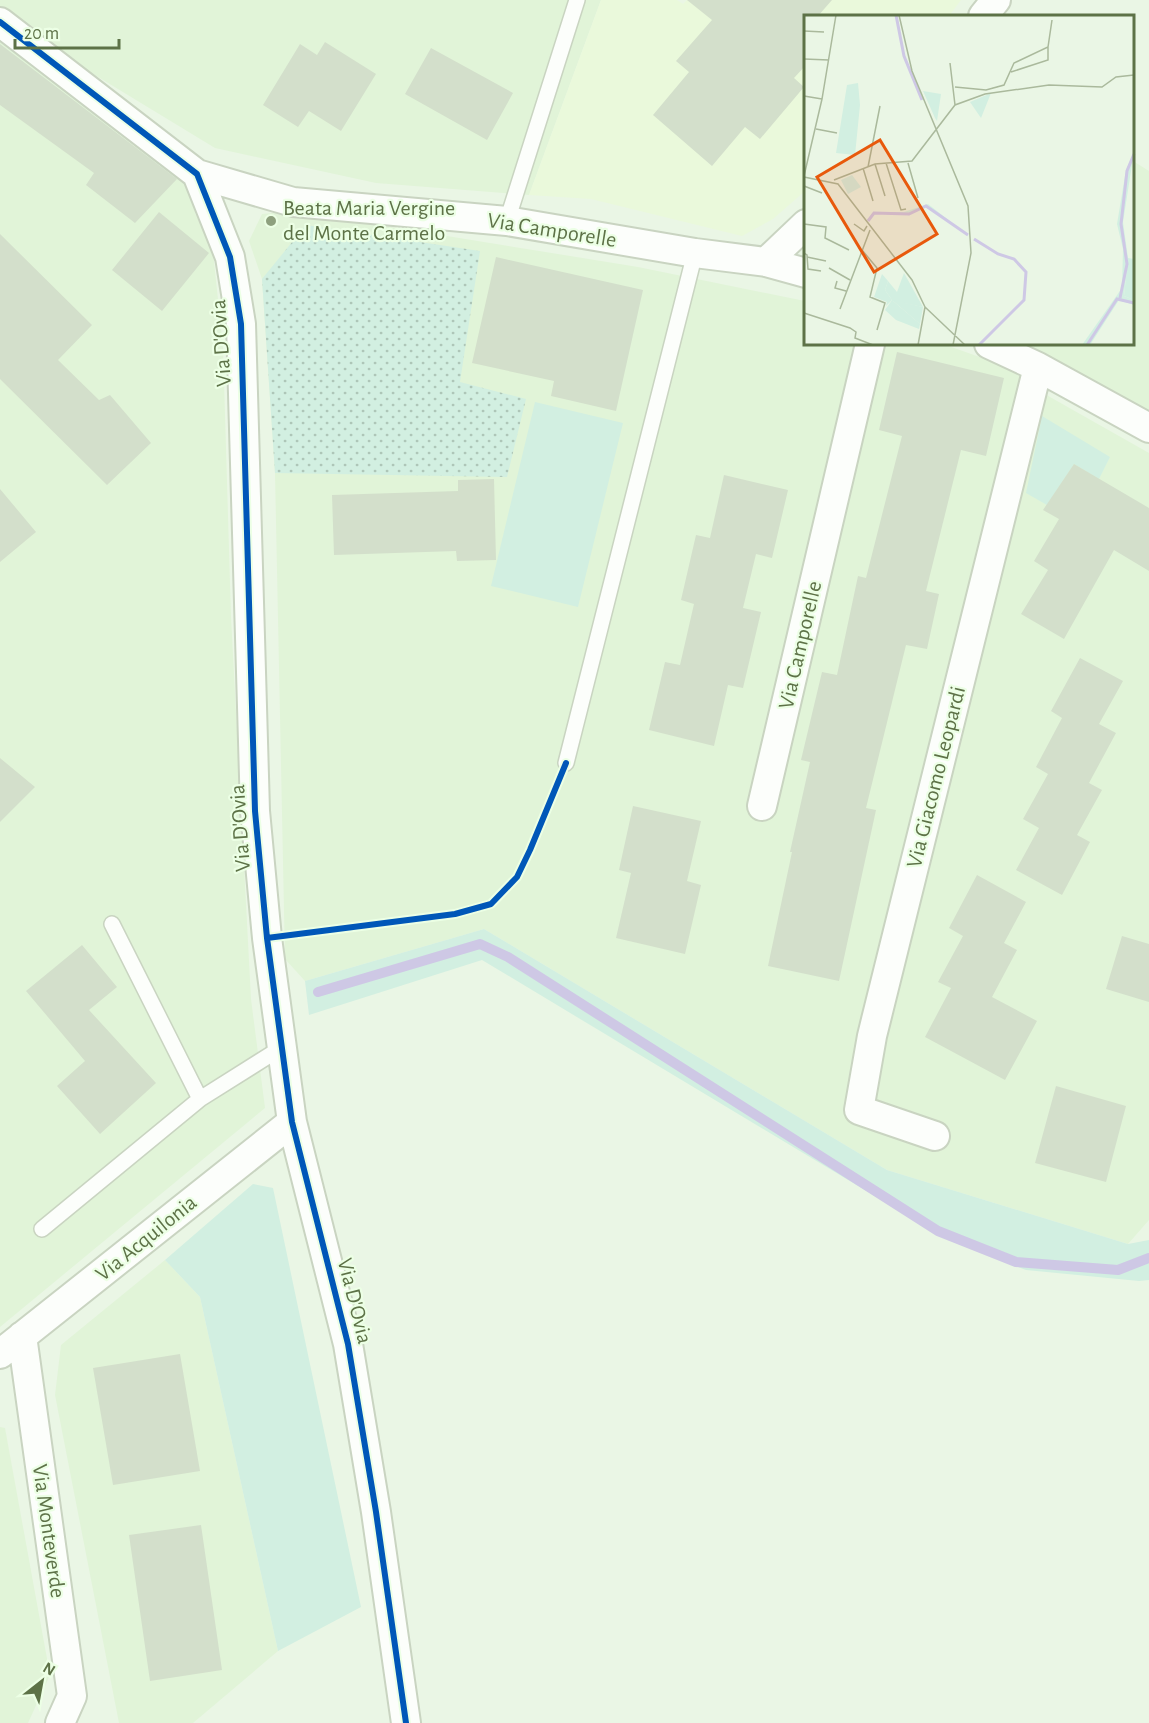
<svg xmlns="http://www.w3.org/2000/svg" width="1149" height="1723" font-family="'Alegreya Sans',sans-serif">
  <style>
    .residential { fill: #e1f4d8 }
    .commercial { fill: #eaf9db }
    .grass { fill: #d2efe1 }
    .park { fill: url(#park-dots) }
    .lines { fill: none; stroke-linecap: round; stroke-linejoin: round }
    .stream { stroke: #cec8e5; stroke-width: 10 }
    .building { fill: #d3dfcb }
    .lane-casing { stroke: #c9d4c1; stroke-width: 18 }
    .street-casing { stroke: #c9d4c1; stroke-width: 32 }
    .lane { stroke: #fcfefb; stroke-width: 15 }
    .street { stroke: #fcfefb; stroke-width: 28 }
    .cycleway-casing { stroke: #ecffe5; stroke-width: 10 }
    .cycleway { stroke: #0057b8; stroke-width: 6 }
    .poi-dot { fill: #8ea07e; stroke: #ecffe5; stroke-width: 2 }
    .labels { text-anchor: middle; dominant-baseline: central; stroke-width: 4.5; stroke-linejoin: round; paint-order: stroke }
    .poi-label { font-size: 22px; fill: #5d7247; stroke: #ecffe5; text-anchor: start }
    .street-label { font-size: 22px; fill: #5d7247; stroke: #ecffe5 }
    .inset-river { fill: none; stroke: #cec8e5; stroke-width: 3 }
    .inset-road { fill: none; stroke: #aab99c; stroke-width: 1.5 }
    .view { fill: #e8590c; fill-opacity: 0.15; stroke: #e8590c; stroke-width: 3 }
    .inset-edge { fill: none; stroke: #5d7247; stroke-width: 3 }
  </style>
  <defs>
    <pattern id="park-dots" width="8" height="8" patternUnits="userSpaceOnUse" patternTransform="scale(1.5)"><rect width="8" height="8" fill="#d2efe1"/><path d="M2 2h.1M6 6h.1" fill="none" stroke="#aec6b8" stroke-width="1.8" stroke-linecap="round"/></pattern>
  </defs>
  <rect width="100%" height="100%" fill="#eaf6e5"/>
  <path class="residential" d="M0 0H601L529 195 376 183 215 148 62 55 0 10Z
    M0 32 188 175 195 213 213 252 223 347 231 617 251 999 265 1108 0 1327Z
    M1133 161 1149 171V415L1026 344H1132Z
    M293 211 638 267 805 301 806 344H943L1005 366 1050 397 1149 453V1220L1128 1244 887 1170 484 929 305 981 285 959 275 473 262 279 249 241 262 214Z
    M165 1260 200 1297 278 1651 193 1723H119L55 1395 61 1345Z
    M0 1427 5 1428 50 1675 28 1723H0Z"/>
  <path class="commercial" d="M601 0H677L683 4 687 0H961L949 16H806L805 191 773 219 742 236 591 199 529 195Z"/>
  <path class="grass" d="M535 402 623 423 578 607 491 586Z
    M1042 416 1110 457 1099 479 1074 464 1047 505 1026 493Z
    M484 929 887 1170 1128 1244 1149 1240V1280L1139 1281 1026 1270 948 1240 482 960 309 1015 305 981Z
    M253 1184 273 1188 361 1607 278 1651 200 1297 165 1260Z"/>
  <path class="park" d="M306 225 480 251 460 382 526 399 507 477 275 473 262 279Z"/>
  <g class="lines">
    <path class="stream" d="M318 992 480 944 508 957 938 1231 1016 1262 1118 1270 1149 1258"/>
  </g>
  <path class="building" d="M687 0H832L818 16H806V65L794 78 804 87 760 139 745 127 712 166 653 115 689 72 676 61 712 20Z
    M325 42 376 74 341 131 309 111 298 127 263 105 300 44 317 55Z
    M0 44 177 179 135 223 86 185 94 173 0 105Z
    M431 48 513 93 487 140 405 94Z
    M159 212 209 253 162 311 112 270Z
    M0 234 92 325 58 360 99 400 110 395 151 443 107 485 0 379Z
    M496 257 643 290 616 411 551 396 554 381 472 363Z
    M897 352 1004 378 986 456 961 450 926 591 939 594 927 649 906 645 866 808 876 810 839 981 768 966 792 852H790L810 762 801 760 822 672 837 675 858 576 866 578 902 436 879 430Z
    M1074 464 1149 508V571L1114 550 1064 639 1021 614 1048 570 1034 561 1059 519 1043 510Z
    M724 475 788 490 772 558 756 554 743 608 761 612 743 688 728 685 714 746 649 730 665 662 680 665 694 604 681 600 696 535 710 538Z
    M494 479 496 560 457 561 456 551 334 555 332 495 458 491V480Z
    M0 489 36 532 0 562Z
    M1080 658 1123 681 1099 724 1116 733 1089 783 1102 790 1077 835 1090 842 1062 895 1016 870 1039 828 1023 819 1048 774 1036 767 1062 718 1051 711Z
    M0 758 35 787 0 822Z
    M633 806 701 821 687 881 701 885 685 954 616 938 631 873 619 870Z
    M977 875 1026 902 1004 943 1017 950 992 997 1037 1021 1005 1080 925 1037 951 988 938 982 963 936 949 928Z
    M1122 936 1149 944V1002L1106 989Z
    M82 945 117 987 89 1010 156 1083 100 1134 57 1086 85 1061 26 991Z
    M1056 1086 1126 1106 1106 1182 1035 1163Z
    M180 1354 200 1471 113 1485 93 1368Z
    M201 1525 222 1670 150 1681 129 1535Z"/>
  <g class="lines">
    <defs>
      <path id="lane" d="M507 221 577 0
        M566 763 695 253
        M112 924 200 1099 281 1048
        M42 1229 200 1099"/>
      <path id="street" d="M983 16 996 0
        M0 22 197 174 230 257 241 324 255 811 267 938 292 1122 348 1344 376 1512 406 1723
        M197 174 293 202 507 221 695 253 766 262 806 273
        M766 262 806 224
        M989 344 1038 367 1149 428
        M762 806 870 344
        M935 1136 859 1110 872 1036 1038 367
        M22 1336 72 1696 60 1723
        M0 1354 292 1122"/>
    </defs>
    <use href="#lane" class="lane-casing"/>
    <use href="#street" class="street-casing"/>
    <use href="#lane" class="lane"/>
    <use href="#street" class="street"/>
    <defs>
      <path id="cycleway" d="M0 22 197 174 230 257 241 324 255 811 267 938 292 1122 348 1344 376 1512 406 1723
        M267 938 455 914 491 904 517 877 530 850 566 763"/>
    </defs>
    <use href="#cycleway" class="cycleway-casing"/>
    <use href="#cycleway" class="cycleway"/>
  </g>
  <circle class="poi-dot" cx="271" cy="221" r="6"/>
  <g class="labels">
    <g class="poi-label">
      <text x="283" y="208">Beata Maria Vergine<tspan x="283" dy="25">del Monte Carmelo</tspan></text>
    </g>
    <g class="street-label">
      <text transform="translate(552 230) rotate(9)">Via Camporelle</text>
      <text transform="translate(221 343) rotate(-94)">Via D'Ovia</text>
      <text transform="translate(800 645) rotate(-77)">Via Camporelle</text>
      <text transform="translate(936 777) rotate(-76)">Via Giacomo Leopardi</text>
      <text transform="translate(240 828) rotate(-94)">Via D'Ovia</text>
      <text transform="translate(146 1238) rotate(-39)">Via Acquilonia</text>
      <text transform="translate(355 1301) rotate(76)">Via D'Ovia</text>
      <text transform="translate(49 1531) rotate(82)">Via Monteverde</text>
    </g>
  </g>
  <g transform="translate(804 15)">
    <rect width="330" height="330" fill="#eaf6e5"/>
    <path d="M54 68 56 90 51 140 32 138 43 70ZM119 76 137 79 133 106 131 103ZM187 78 177 103 166 87ZM330 137 319 207 324 243 320 281 330 285V290L315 285 286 330H278L318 273 319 234 313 209 322 155ZM124 189 166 222 122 192 106 199H71L62 206 70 197H100ZM100 258 119 292 89 286 116 309 115 314 92 305 81 295 88 285 81 275 84 266 93 277Z" fill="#d2efe1"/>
    <path d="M324 243 330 244V285L320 281ZM78 259 84 266 81 275 88 285 82 291 83 287 70 282Z" fill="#d2efe1"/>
    <path d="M48 160 57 172 44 179 37 165ZM88 285 119 292 116 309Z" fill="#d2efe1"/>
    <path class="inset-river" d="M92 0 100 41 118 85M64 206 70 198 105 199 122 191 164 220M170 224 194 239 210 244 222 257 220 285 175 330M316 283 323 249 317 209 323 156 330 139M283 330 313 284 330 288"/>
    <path class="inset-road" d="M95 0 108 56 164 191 167 238 149 330M0 16 20 17M0 44 25 45M146 48 151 90M207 57 244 45V32M151 72 182 75 200 70 210 48 244 32 248 5M0 81 18 84M12 114 33 118M82 148 97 195 102 194M104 148 114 183M71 149 81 181M64 152 76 91M59 153 69 186M0 161 18 84 32 0M0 162 34 169 108 265 121 292 114 330M30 165 71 149 108 146 151 90 181 79 245 70 298 72 312 62 330 60M0 171 18 178M0 209 22 212 21 223 45 235M50 209 60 216 63 211M58 235 73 253 66 282 81 288 73 315M0 238 3 240 4 254 17 256M3 242 22 246M25 253 46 265M33 266 31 273 42 276M121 292 161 330M36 294 66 215M0 298 46 313 52 317 51 323 69 330"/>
    <path class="view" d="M76 125 133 219 70 257 13 162Z"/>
    <rect width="330" height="330" class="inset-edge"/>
  </g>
  <g transform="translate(42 1681) rotate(31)" stroke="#ecffe5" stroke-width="4.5" paint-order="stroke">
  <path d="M0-4.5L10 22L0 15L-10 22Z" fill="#5d7247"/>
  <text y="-9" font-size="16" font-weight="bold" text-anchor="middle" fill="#5d7247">N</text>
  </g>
  <path d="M15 39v9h104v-9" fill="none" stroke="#5d7247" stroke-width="3"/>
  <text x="24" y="39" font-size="18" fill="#5d7247" stroke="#ecffe5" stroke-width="4.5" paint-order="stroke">20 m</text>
</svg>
